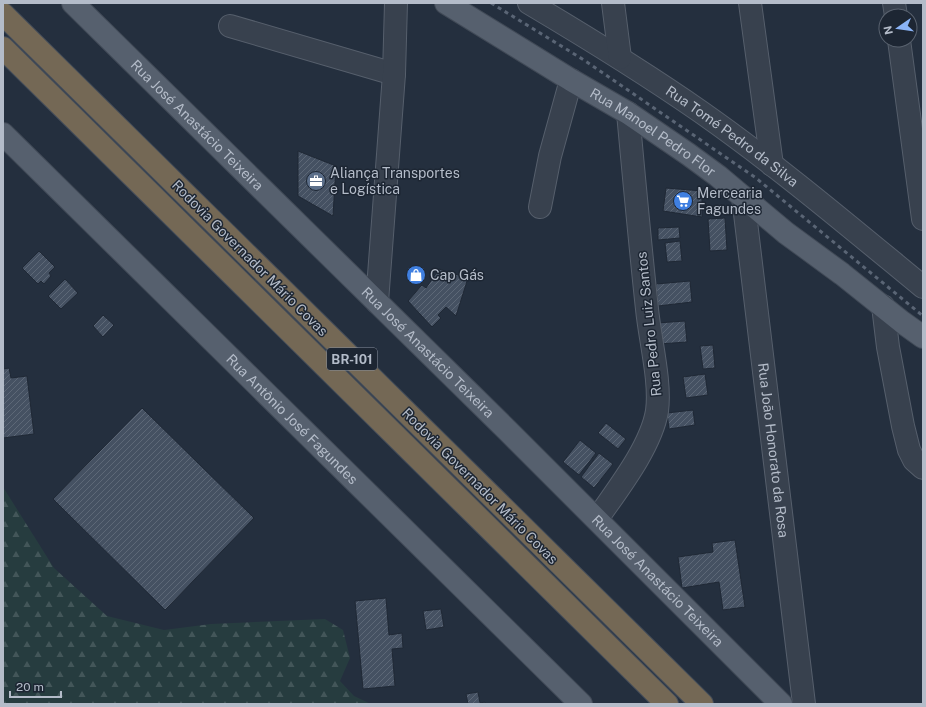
<svg xmlns="http://www.w3.org/2000/svg" width="926" height="707" font-family="'Public Sans',sans-serif">
  <style>
    .forest { fill: url(#forest-firs) }
    .building { fill: url(#building-hatch); stroke: #1f2835 }
    .lines { fill: none; stroke-linecap: round; stroke-linejoin: round }
    .minor-casing { stroke: #565f6c; stroke-width: 24 }
    .major-casing { stroke: #414a57; stroke-width: 24 }
    .highway-casing { stroke: #434c59; stroke-width: 24 }
    .minor { stroke: #38414e; stroke-width: 22 }
    .major { stroke: #56606e; stroke-width: 22 }
    .highway { stroke: #746855; stroke-width: 22 }
    .rail { stroke: #5a6575; stroke-width: 3; stroke-dasharray: 4 4; stroke-linecap: butt }
    .labels { text-anchor: middle; dominant-baseline: central; stroke-width: 3; stroke-linejoin: round; paint-order: stroke }
    .shield { fill: #1d2633; stroke: #878f9c; stroke-width: 1 }
    .shield-label { font-size: 13px; font-weight: bold; fill: #b4bcc9 }
    .street-label { font-size: 14px; fill: #b4bcc9; stroke: #1d2633 }
    .poi-label { font-size: 14px; fill: #b4bcc9; stroke: #1d2633; text-anchor: start }
  </style>
  <defs>
    <pattern id="forest-firs" width="22" height="20" patternUnits="userSpaceOnUse"><rect width="22" height="20" fill="#263c3f"/><path d="M5 1l3.5 6h-7zM16 11l3.5 6h-7z" fill="#435659"/></pattern>
    <pattern id="building-hatch" width="6" height="6" patternUnits="userSpaceOnUse"><rect width="6" height="6" fill="#455162"/><path d="M-1 1l2-2M0 6l6-6M5 7l2-2" fill="none" stroke="#5d6877"/></pattern>
  </defs>
  <rect width="100%" height="100%" fill="#242f3e"/>
  <path class="forest" d="M3 487 54 568 107 616 164 630 211 624 325 619 343 630 350 658 340 681 354 696 371 704H3Z"/>
  <path class="building" d="M298 151 336 166 333 216 298 196Z
    M666 188 702 191V217L663 211Z
    M725 218 727 250 710 251 708 219Z
    M679 227 680 238 658 240V228Z
    M680 241 682 261 667 262 665 243Z
    M39 251 55 267 49 273 51 276 44 284 41 281 38 284 22 268Z
    M439 269 468 278 456 316 446 307 438 315 441 318 432 327 408 301 422 285 426 288Z
    M65 279 78 293 61 309 48 296Z
    M690 281 692 302 658 306 656 284Z
    M103 315 114 325 103 337 93 326Z
    M685 321 687 342 659 344 657 323Z
    M713 345 715 368 703 369 700 346Z
    M9 368 11 378 27 376 34 434 3 438V369Z
    M705 374 708 395 686 398 683 377Z
    M142 408 254 518 165 610 53 499Z
    M693 410 695 425 669 429 667 413Z
    M606 423 626 439 618 449 598 433Z
    M580 440 596 453 579 475 563 462Z
    M599 453 613 464 594 488 581 477Z
    M735 540 745 607 723 610 719 582 682 588 678 557 713 552 712 543Z
    M386 598 389 635 402 633 403 648 392 649 395 686 363 689 355 601Z
    M441 609 444 627 426 630 423 611Z
    M478 692 480 703 485 702V704H468L466 694Z"/>
  <g class="lines">
    <defs>
      <g id="minor">
        <path id="s1" d="M529 3C588 38 645 73 701 112 778 166 850 227 923 287"/>
        <path d="M613 3 620 58"/>
        <path d="M750 3 772 165"/>
        <path d="M894 3 896 16"/>
        <path d="M230 26 394 74"/>
        <path d="M899 40 923 219"/>
        <path id="s2" d="M743 197 804 704"/>
        <path d="M540 207 550 156 571 80"/>
        <path d="M377 302 394 74 396 3"/>
        <path d="M883 306 888 347 903 426 909 450 914 460 923 468"/>
        <path d="M597 519C617 490 651 447 657 411 661 382 650 340 647 309 640 244 634 178 628 113"/>
      </g>
      <g id="major">
        <path id="s3" d="M73 3 507 430 781 704"/>
        <path id="s4" d="M446 3 571 80 628 113 688 154 718 176 786 233 842 274 902 322 923 337"/>
        <path id="s5" d="M3 134 581 704"/>
      </g>
      <path id="highway" d="M3 14 702 704
        M3 48 667 704"/>
    </defs>
    <use href="#minor" class="minor-casing"/>
    <use href="#major" class="major-casing"/>
    <use href="#highway" class="highway-casing"/>
    <use href="#minor" class="minor"/>
    <use href="#major" class="major"/>
    <use href="#highway" class="highway"/>
    <path class="rail" d="M491 3 584 60 756 178 923 316"/>
  </g>
  <defs>
    <symbol id="office-disc" viewBox="-11 -11 22 22"><circle r="9.5" fill="#5c6f8a" stroke="#1d2633"/><path d="M-6-3h4V-5.5h4V-3h4V5H-6ZM-1-4.5V-3h2v-1.5ZM-6 0V1H6V0Z" fill="#fff"/></symbol>
    <symbol id="supermarket-disc" viewBox="-11 -11 22 22"><circle r="9.5" fill="#3f7fe0" stroke="#1d2633"/><path d="M-6-5.5h2.5l.6 2H6L4.5 2H-2.5L-4.4-4H-6ZM-1.5 3.2a1.3 1.3 0 1 0 .1 0ZM3 3.2a1.3 1.3 0 1 0 .1 0Z" fill="#fff"/></symbol>
    <symbol id="shop-disc" viewBox="-11 -11 22 22"><circle r="9.5" fill="#3f7fe0" stroke="#1d2633"/><path d="M-5-2.5h2.3a2.7 3.5 0 0 1 5.4 0H5L5.5 6h-11ZM-1.5-2.5h3a1.5 2.3 0 0 0-3 0Z" fill="#fff"/></symbol>
  </defs>
  <g fill-rule="evenodd">
    <use href="#office-disc" x="305" y="170" width="22" height="22"/>
    <use href="#supermarket-disc" x="672" y="190" width="22" height="22"/>
    <use href="#shop-disc" x="405" y="264" width="22" height="22"/>
  </g>
  <g class="labels">
    <rect class="shield" x="327" y="348" width="50" height="22" rx="3"/>
    <g class="shield-label">
      <text x="352" y="359">BR-101</text>
    </g>
    <g class="street-label">
      <text stroke="none"><textPath href="#s3" startOffset="174">Rua José Anastácio Teixeira</textPath></text>
      <text stroke="none"><textPath href="#s4" startOffset="244">Rua Manoel Pedro Flor</textPath></text>
      <text stroke="none"><textPath href="#s1" startOffset="243">Rua Tomé Pedro da Silva</textPath></text>
      <text transform="translate(250 258) rotate(45)">Rodovia Governador Mário Covas</text>
      <text transform="translate(649 324) rotate(-96)">Rua Pedro Luiz Santos</text>
      <text stroke="none"><textPath href="#s3" startOffset="498">Rua José Anastácio Teixeira</textPath></text>
      <text stroke="none"><textPath href="#s5" startOffset="406">Rua Antônio José Fagundes</textPath></text>
      <text stroke="none"><textPath href="#s2" startOffset="255">Rua João Honorato da Rosa</textPath></text>
      <text transform="translate(480 486) rotate(45)">Rodovia Governador Mário Covas</text>
      <text stroke="none"><textPath href="#s3" startOffset="822">Rua José Anastácio Teixeira</textPath></text>
    </g>
    <g class="poi-label">
      <text x="330" y="173">Aliança Transportes<tspan x="330" dy="16">e Logística</tspan></text>
      <text x="697" y="193">Mercearia<tspan x="697" dy="16">Fagundes</tspan></text>
      <text x="430" y="275">Cap Gás</text>
    </g>
  </g>
  <rect width="926" height="707" fill="none" stroke="#b4bcc9" stroke-width="8"/>
  <g transform="translate(898 28) rotate(257)"><circle r="19" fill="#1d2633" stroke="#59626f"/>
  <path d="M0-3L7 15L0 10L-7 15Z" fill="#8ab4f8"/>
  <text y="-6" font-size="11" font-weight="bold" text-anchor="middle" fill="#b4bcc9">N</text>
  </g>
  <path d="M10 691v6h51v-6" fill="none" stroke="#b4bcc9" stroke-width="2"/>
  <text x="16" y="691" font-size="12" fill="#b4bcc9" stroke="#1d2633" stroke-width="3" paint-order="stroke">20 m</text>
</svg>
